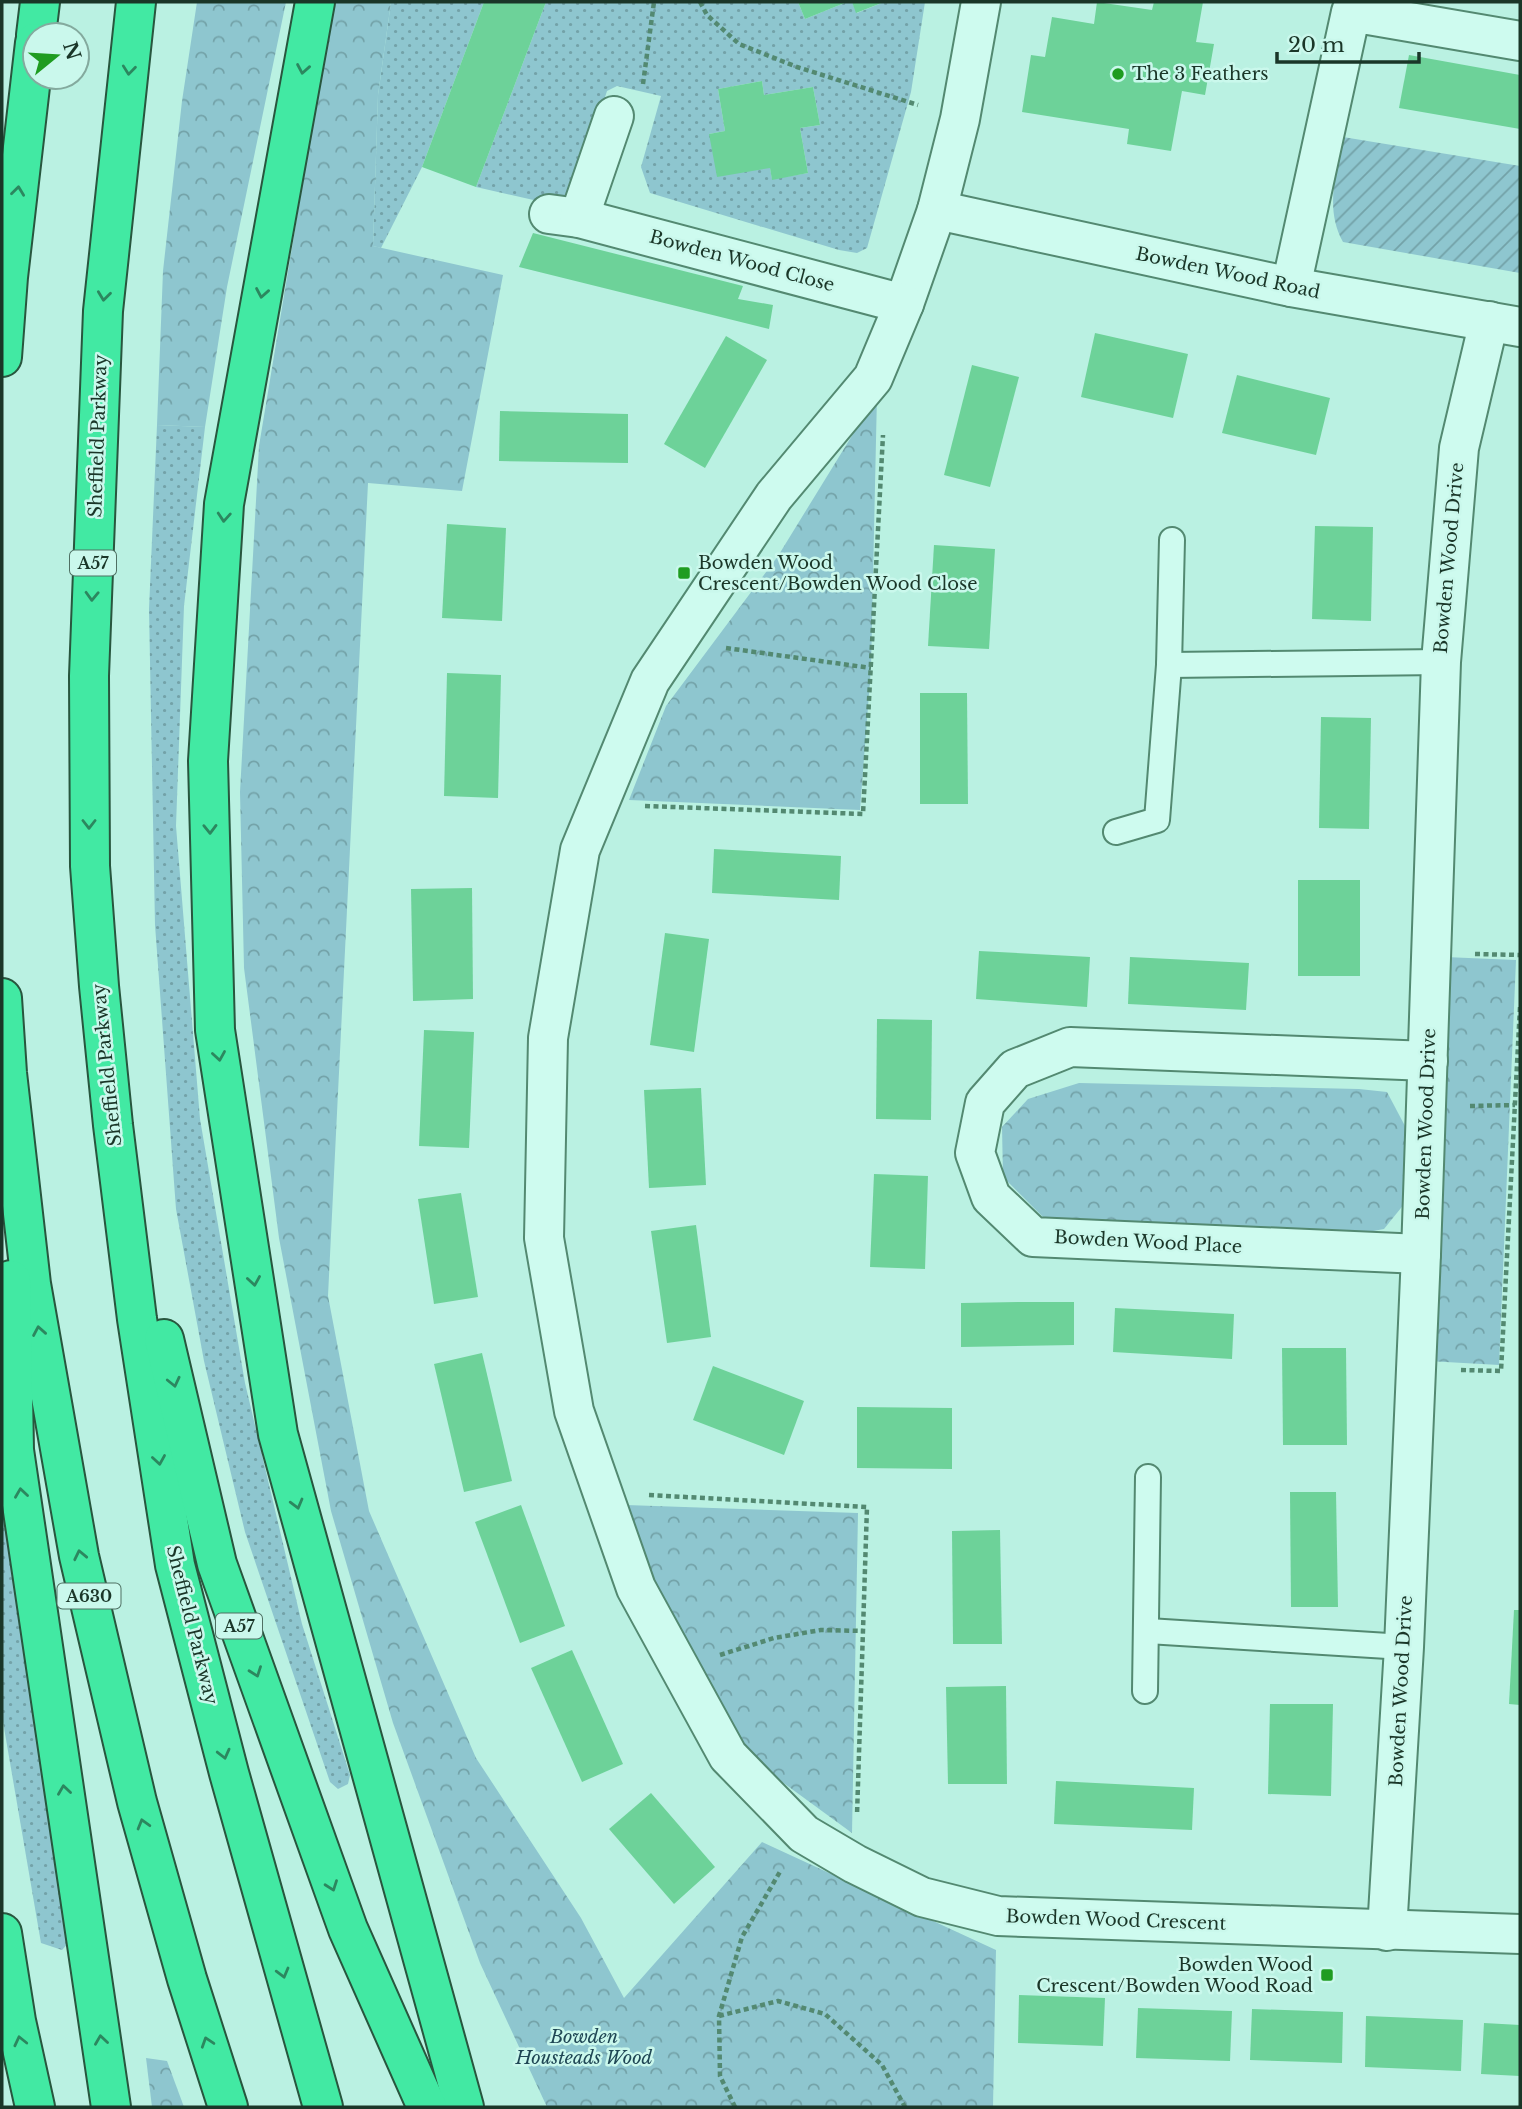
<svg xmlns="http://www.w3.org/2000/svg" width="1522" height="2109" font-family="'Libre Baskerville',serif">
<defs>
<pattern id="grass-dots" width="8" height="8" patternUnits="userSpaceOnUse" patternTransform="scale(1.75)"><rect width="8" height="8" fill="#8ec6cf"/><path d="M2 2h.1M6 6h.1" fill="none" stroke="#73a2a8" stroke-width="1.8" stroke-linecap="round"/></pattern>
<pattern id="forest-crowns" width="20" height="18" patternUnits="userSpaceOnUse" patternTransform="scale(1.75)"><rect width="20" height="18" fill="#8ec6cf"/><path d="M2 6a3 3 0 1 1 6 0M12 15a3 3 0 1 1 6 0" fill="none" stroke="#73a2a8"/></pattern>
<pattern id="garden-furrows" width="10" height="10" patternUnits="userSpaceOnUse" patternTransform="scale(1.75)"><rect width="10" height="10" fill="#8ec6cf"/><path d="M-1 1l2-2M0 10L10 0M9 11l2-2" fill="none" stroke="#73a2a8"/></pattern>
</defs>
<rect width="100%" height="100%" fill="#baf1e2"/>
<g fill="url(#grass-dots)" fill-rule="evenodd">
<polygon points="391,2 484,2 422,167 381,248 373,246 378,95"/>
<path d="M546 2H798L805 19 847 2H852L857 13 884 2H925L911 92 867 248 857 253 839 250 650 193 641 167 661 96 617 86 607 91 569 208 476 187ZM762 81 764 95 813 87 820 125 800 128 808 173 772 179 770 168 709 134 725 131 718 89Z"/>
<polygon points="157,425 205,427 184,606 176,826 200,1119 245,1383 302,1624 350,1775 348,1784 338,1789 330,1782 245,1532 204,1361 176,1209 155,925 149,609"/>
<polygon points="2,1415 72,1939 62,1950 41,1943 2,1716"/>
</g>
<g fill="url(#forest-crowns)">
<polygon points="197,2 286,2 227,287 205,427 157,425 163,271 182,101"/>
<polygon points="334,2 391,2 378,95 373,246 503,275 462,491 368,483 328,1296 369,1511 476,1758 581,1918 624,1998 762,1842 996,1950 993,2107 547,2107 480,1963 393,1723 331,1511 279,1238 244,968 240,792 259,446 319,85"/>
<polygon points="877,395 871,668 860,810 629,800 666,706 778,556"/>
<polygon points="1445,957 1516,960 1499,1365 1428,1361"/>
<polygon points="1079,1083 1359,1089 1387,1092 1405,1126 1405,1203 1384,1229 1357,1234 1045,1219 1003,1177 1002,1127 1028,1099"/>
<polygon points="626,1505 858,1513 852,1833 748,1757 677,1637"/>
<polygon points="146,2058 167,2061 184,2107 152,2107"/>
</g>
<path fill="url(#garden-furrows)" d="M1343 137 1520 166V273L1343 242C1324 208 1337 172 1343 137Z"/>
<g fill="#6dd299">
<polygon points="484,2 546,2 476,187 422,167"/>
<polygon points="798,2 847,2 805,19"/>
<polygon points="852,2 884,2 856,13"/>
<polygon points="1097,2 1152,10 1154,2 1203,2 1196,42 1214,44 1205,95 1182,91 1171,151 1127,144 1129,129 1022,112 1031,55 1045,57 1052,17 1094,24"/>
<polygon points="1409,55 1520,75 1520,129 1399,108"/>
<polygon points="762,81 764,95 813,87 820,125 800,128 808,173 772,180 770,168 717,177 709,134 725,131 718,89"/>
<polygon points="533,233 743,286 738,299 773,305 769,329 519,267"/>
<polygon points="1095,333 1188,354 1173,418 1081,397"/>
<polygon points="726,336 767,360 705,468 664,444"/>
<polygon points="972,365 1019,377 990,487 944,475"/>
<polygon points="1237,375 1330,398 1316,455 1222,433"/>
<polygon points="500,411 628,414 628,463 499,461"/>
<polygon points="447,524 506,528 502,621 442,618"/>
<polygon points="1315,526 1373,527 1371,621 1312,619"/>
<polygon points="934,545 995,549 989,649 928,646"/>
<polygon points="447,673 501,675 498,798 444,796"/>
<polygon points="920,693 967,693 968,804 920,804"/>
<polygon points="1321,717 1371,718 1369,829 1319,828"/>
<polygon points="714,849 841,856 839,900 712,893"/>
<rect x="1298" y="880" width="62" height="96"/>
<polygon points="472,888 473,999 413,1001 411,889"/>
<polygon points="665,933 709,939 694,1052 650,1045"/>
<polygon points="979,951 1090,957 1087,1007 976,999"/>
<polygon points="1130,957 1249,963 1246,1010 1128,1004"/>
<polygon points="877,1019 932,1020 931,1120 876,1119"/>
<polygon points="424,1030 474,1032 469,1148 419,1146"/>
<polygon points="701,1088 706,1185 649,1188 644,1090"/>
<polygon points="874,1174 928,1176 925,1269 870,1267"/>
<polygon points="461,1193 478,1297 434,1304 418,1199"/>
<polygon points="696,1225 711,1337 667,1343 651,1231"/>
<polygon points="1018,1302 1074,1302 1074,1345 961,1347 961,1303"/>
<polygon points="1115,1308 1234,1314 1232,1359 1113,1352"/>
<polygon points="1282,1348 1346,1348 1347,1445 1283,1445"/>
<polygon points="482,1353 512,1481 464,1492 434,1364"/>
<polygon points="713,1366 804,1401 784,1455 693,1420"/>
<polygon points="857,1407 952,1408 952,1469 857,1468"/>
<polygon points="1290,1492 1336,1492 1338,1607 1291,1607"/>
<polygon points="521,1505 565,1626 520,1643 475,1522"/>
<polygon points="1000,1530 1002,1644 953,1644 952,1531"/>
<polygon points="1514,1610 1520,1610 1520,1705 1509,1704"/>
<polygon points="572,1650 623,1764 582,1782 531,1668"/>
<polygon points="1006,1686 1007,1784 948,1784 946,1687"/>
<polygon points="1270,1704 1333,1704 1331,1796 1268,1794"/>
<polygon points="1056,1781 1194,1788 1192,1830 1054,1824"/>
<polygon points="651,1793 715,1867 674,1904 609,1829"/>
<polygon points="1019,1995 1105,1998 1103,2046 1018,2043"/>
<polygon points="1138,2008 1232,2011 1230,2061 1136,2058"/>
<polygon points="1252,2009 1343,2012 1342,2063 1250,2060"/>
<polygon points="1366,2016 1463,2020 1461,2071 1365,2067"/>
<polygon points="1484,2023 1520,2025 1520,2076 1481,2074"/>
</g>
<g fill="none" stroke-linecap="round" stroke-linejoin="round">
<defs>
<g id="lane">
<polyline points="1169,665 1441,662"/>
<polyline points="1116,832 1157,820 1169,665 1172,540"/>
<polyline points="1148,1631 1404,1647"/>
<polyline points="1145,1691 1148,1477"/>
</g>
<g id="street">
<polyline points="981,2 960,119 937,210 904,304 873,378 774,496 650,681 580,850 548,1038 544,1238 574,1411 636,1588 728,1756 804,1834 855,1864 922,1897 998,1916 1520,1934"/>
<polyline points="937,210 1291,287 1520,327"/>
<polyline points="549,214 579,218 904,304"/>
<polyline points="579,218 614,116"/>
<polyline points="1291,287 1351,12 1520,41"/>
<polyline points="1421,1254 1033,1237 991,1197 975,1153 985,1103 1015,1069 1070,1047 1428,1061"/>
<polyline points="1387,1931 1404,1647 1421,1254 1441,662 1459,448 1489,321"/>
</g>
<g id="highway">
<polyline points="136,2 103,311 89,676 90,866 99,986 113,1125 137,1319 175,1565 229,1773 323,2107"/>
<polyline points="315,2 224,504 208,761 215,1030 278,1434 464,2107"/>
<polyline points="36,35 40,2"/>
<polyline points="2,357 8,277 35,43"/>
<polyline points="2,998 7,1073 31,1284 79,1556 137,1802 187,1979 228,2107"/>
<polyline points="11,1280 14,1450 111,2107"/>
<polyline points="164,1339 217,1564 348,1929 427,2107"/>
<polyline points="2,1933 16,2021 35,2107"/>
</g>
</defs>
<use href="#lane" stroke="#538971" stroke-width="28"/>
<use href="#street" stroke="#538971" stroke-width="42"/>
<use href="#highway" stroke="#28563e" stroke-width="42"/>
<g stroke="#538971" stroke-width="4.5" stroke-dasharray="5 3.5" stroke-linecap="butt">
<polyline points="700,2 707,15 739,44 797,67 918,105"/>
<polyline points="643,84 654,2"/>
<polyline points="726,648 871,668"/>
<polyline points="645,806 863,814 883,435"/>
<polyline points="1475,954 1520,955"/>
<polyline points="1470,1106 1515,1105"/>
<polyline points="1461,1370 1501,1371 1520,1007"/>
<polyline points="649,1495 867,1507 857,1815"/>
<polyline points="720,1655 774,1638 821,1630 863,1631"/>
<polyline points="719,2016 778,2001 825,2014 882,2065 905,2107"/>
<polyline points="735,2107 720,2076 719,2016 742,1937 781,1870"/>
</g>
<use href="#lane" stroke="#cefbef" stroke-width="24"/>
<use href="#street" stroke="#cefbef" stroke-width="38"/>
<use href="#highway" stroke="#42e9a3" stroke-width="38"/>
</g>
<defs><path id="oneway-chevron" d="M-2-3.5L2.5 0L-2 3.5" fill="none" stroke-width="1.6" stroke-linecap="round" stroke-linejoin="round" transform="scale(1.75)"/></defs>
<g stroke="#2c875f">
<use href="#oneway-chevron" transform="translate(303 69) rotate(100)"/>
<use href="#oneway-chevron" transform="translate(129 70) rotate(96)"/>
<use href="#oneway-chevron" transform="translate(18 191) rotate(-83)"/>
<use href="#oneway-chevron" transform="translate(262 293) rotate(100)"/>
<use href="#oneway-chevron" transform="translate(104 296) rotate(97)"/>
<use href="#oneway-chevron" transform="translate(224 517) rotate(94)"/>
<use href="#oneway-chevron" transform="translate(92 596) rotate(92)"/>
<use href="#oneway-chevron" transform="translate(89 824) rotate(90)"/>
<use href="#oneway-chevron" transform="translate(210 829) rotate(89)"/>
<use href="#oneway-chevron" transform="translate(219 1056) rotate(81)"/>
<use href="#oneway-chevron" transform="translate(254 1281) rotate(81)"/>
<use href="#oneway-chevron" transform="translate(39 1331) rotate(-100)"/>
<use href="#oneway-chevron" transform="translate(174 1382) rotate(77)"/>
<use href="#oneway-chevron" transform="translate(159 1460) rotate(81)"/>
<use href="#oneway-chevron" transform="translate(21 1493) rotate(-98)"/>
<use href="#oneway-chevron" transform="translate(297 1504) rotate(75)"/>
<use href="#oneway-chevron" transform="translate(80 1555) rotate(-102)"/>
<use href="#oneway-chevron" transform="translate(256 1672) rotate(70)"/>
<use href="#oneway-chevron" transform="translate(224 1754) rotate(76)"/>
<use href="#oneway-chevron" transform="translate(64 1790) rotate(-98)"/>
<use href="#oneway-chevron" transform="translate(143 1824) rotate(-106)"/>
<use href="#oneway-chevron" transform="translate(332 1886) rotate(70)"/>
<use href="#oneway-chevron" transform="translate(283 1973) rotate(75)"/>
<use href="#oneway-chevron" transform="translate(101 2040) rotate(-98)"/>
<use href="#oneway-chevron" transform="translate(20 2041) rotate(-103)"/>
<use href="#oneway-chevron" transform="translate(207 2042) rotate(-108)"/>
</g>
<g fill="#1f9c21" stroke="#caf8ec" stroke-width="2.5">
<circle cx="1118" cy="74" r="7"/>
<rect x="677" y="566" width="14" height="14" rx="3.5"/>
<rect x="1320" y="1968" width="14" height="14" rx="3.5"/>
</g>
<g text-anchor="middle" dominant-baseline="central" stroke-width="5" stroke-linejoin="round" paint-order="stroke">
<g fill="#caf8ec" stroke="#4f7063" stroke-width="2">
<rect x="70" y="550.5" width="46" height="25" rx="5"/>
<rect x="57.5" y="1583.5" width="63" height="25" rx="5"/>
<rect x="216" y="1613.5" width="46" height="25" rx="5"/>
</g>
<g font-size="16" font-weight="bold" fill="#1a3628">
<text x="93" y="563">A57</text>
<text x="89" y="1596">A630</text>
<text x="239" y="1626">A57</text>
</g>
<g font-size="18" fill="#1a3628" stroke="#caf8ec" text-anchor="start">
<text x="1132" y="74">The 3 Feathers</text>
<text x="698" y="563">Bowden Wood<tspan x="698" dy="21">Crescent/Bowden Wood Close</tspan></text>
<text x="1313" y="1965" text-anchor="end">Bowden Wood<tspan x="1313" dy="21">Crescent/Bowden Wood Road</tspan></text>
</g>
<g font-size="18" fill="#1a3628" stroke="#caf8ec">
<text transform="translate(742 261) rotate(15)">Bowden Wood Close</text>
<text transform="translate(1228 273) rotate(12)">Bowden Wood Road</text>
<text transform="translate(98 436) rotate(-88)">Sheffield Parkway</text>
<text transform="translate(1449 558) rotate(-85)">Bowden Wood Drive</text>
<text transform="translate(107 1065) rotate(-96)">Sheffield Parkway</text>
<text transform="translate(1426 1124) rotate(-88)">Bowden Wood Drive</text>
<text transform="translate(1148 1242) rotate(3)">Bowden Wood Place</text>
<text transform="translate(192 1625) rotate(76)">Sheffield Parkway</text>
<text transform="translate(1401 1691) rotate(-87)">Bowden Wood Drive</text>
<text transform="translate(1116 1920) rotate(2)">Bowden Wood Crescent</text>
</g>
<g font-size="18" font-style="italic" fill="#1f4654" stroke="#caf8ec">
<text x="584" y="2037">Bowden<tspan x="584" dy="21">Housteads Wood</tspan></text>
</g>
</g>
<rect width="1522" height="2109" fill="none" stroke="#1a3628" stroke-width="7"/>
<g transform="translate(56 56) rotate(72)"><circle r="33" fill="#caf8ec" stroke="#84aa9e" stroke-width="2"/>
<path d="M0-5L12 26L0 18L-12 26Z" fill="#1f9c21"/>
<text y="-10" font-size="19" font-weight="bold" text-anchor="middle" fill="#1a3628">N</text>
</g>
<path d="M1277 52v10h142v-10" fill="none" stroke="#1a3628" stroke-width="3.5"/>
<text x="1288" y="52" font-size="21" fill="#1a3628" stroke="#caf8ec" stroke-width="5" paint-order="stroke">20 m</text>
</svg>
